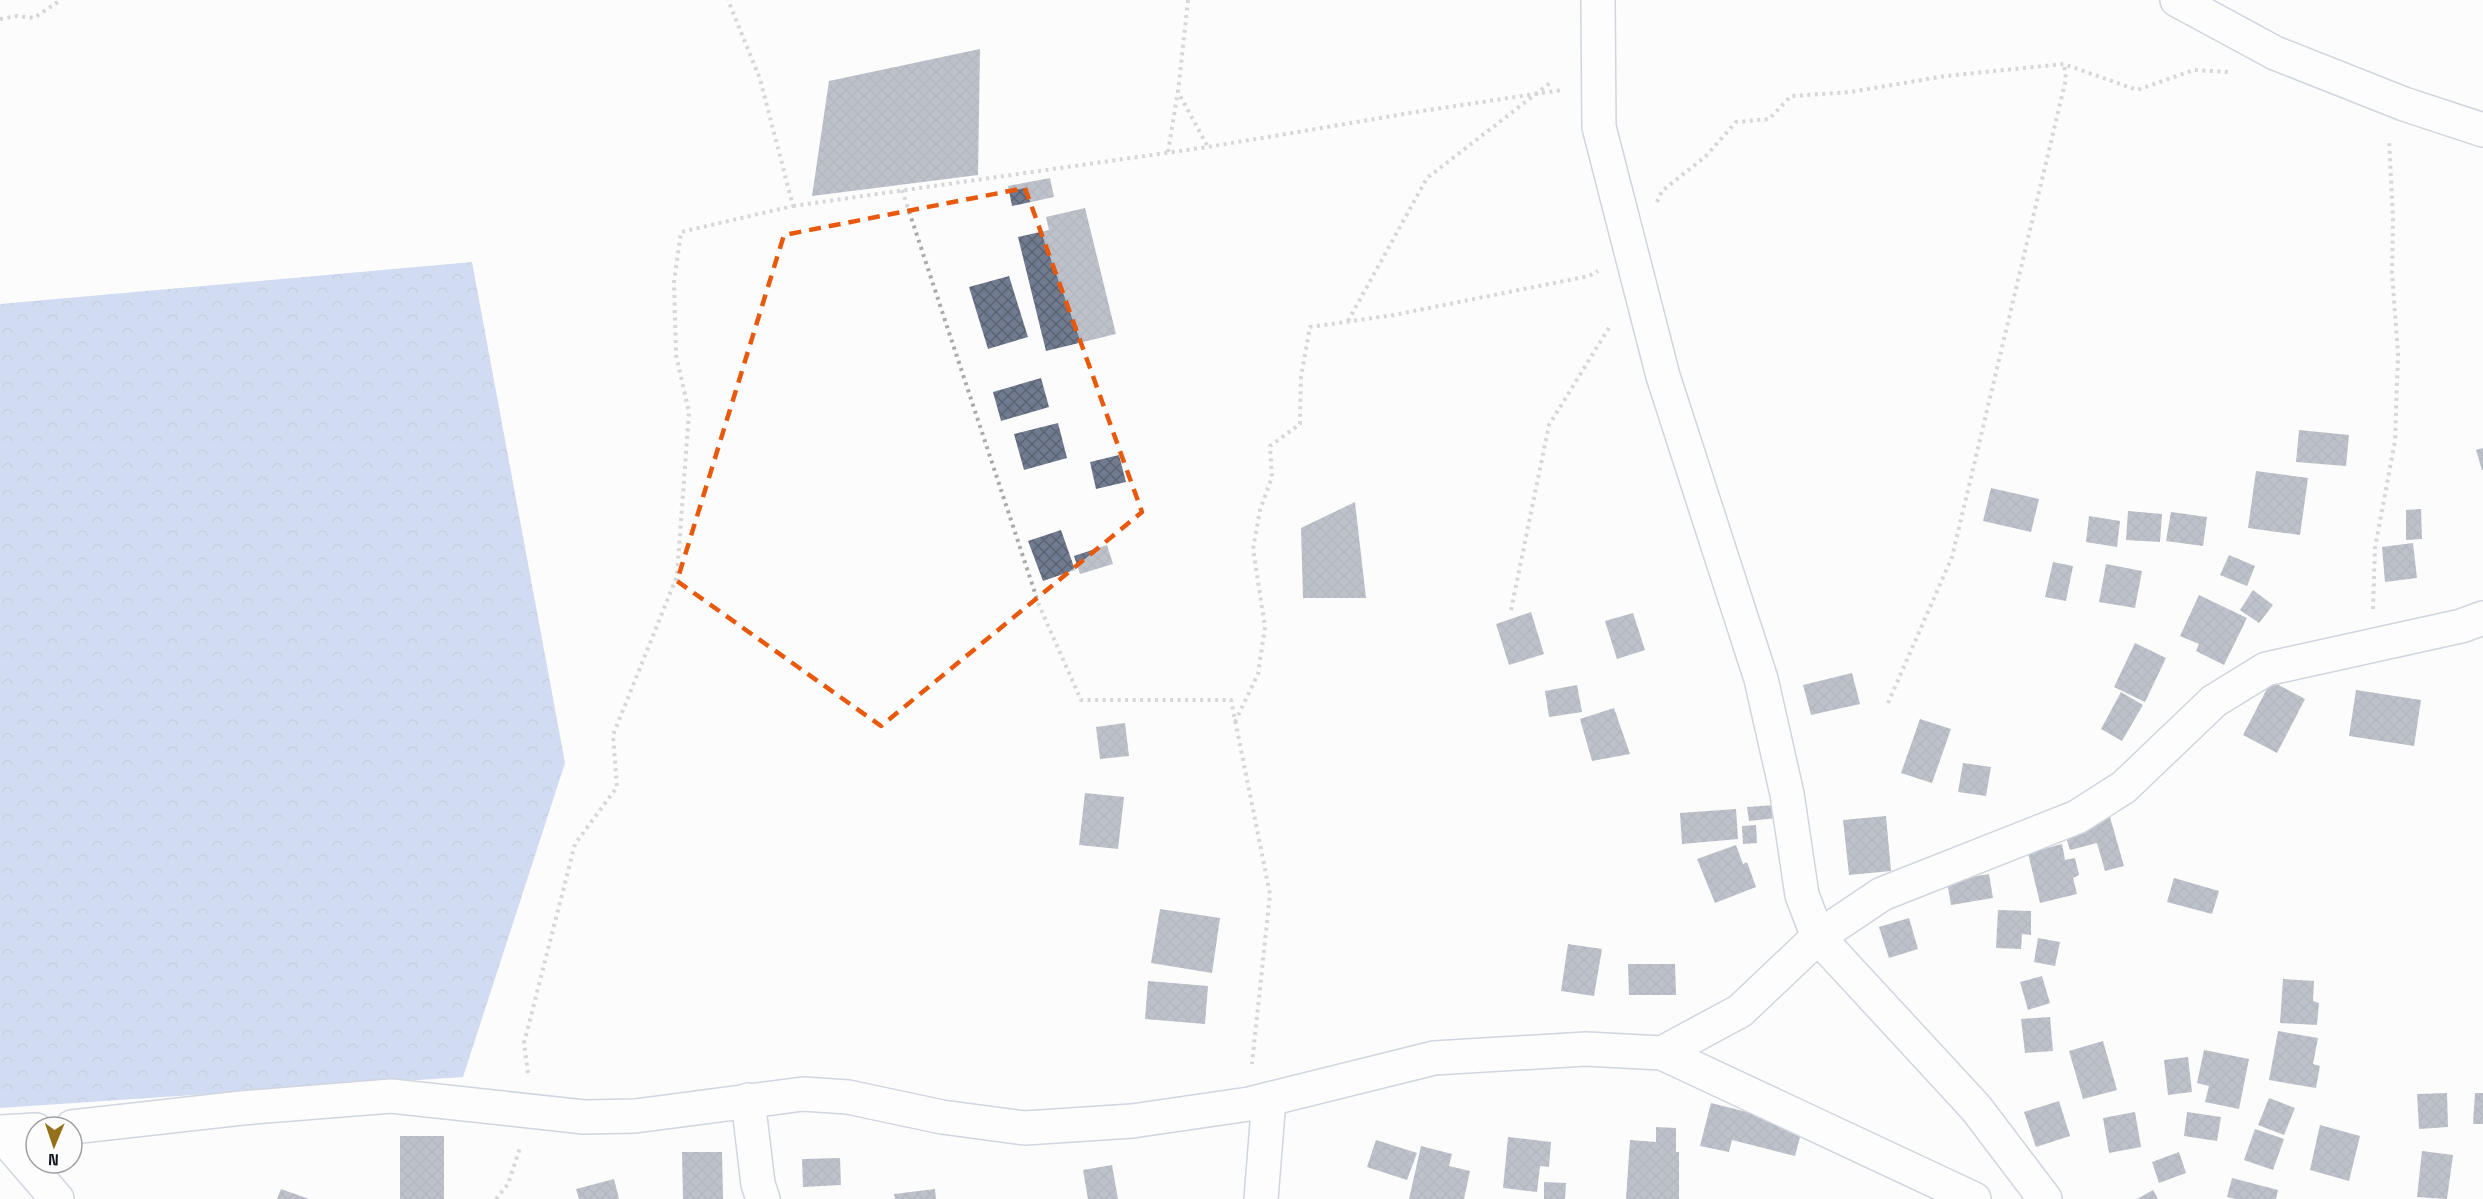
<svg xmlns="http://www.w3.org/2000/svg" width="2483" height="1199" font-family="'Space Grotesk',sans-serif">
<defs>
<pattern id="forest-crowns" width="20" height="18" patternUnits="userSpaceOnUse" patternTransform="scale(1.5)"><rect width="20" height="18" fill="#9db4e5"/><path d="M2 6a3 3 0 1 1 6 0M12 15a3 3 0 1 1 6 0" fill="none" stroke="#869ac4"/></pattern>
<pattern id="building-cross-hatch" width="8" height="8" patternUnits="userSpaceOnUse" patternTransform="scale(1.5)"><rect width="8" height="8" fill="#717b8f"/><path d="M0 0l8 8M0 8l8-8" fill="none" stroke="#5c6474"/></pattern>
</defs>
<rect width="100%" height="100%" fill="#fcfcfc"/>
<polygon fill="url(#forest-crowns)" points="472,262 565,763 463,1077 0,1108 0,304"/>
<g fill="url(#building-cross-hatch)">
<polygon points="980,49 978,175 812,196 829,81"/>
<polygon points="1050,178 1054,197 1012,206 1008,186"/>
<polygon points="1085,208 1116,334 1046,351 1018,237 1049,230 1046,217"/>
<polygon points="1009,276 1028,337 988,349 969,287"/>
<polygon points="1041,378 1049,407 1001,421 993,392"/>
<polygon points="1058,423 1067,458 1024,470 1014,434"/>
<polygon points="2299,430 2349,435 2346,466 2296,462"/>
<polygon points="2483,448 2483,470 2482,470 2476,450"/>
<polygon points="1119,455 1126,482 1096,489 1090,462"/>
<polygon points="2256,471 2308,478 2300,535 2248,528"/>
<polygon points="1991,488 2039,499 2031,532 1983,521"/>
<polygon points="1355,502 1366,598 1303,598 1301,528"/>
<polygon points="2421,509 2422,539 2406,540 2406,510"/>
<polygon points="2128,511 2162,514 2160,542 2126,540"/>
<polygon points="2171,512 2207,517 2203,546 2166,541"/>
<polygon points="2089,516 2120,521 2117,547 2086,542"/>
<polygon points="1061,530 1075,570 1043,581 1028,541"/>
<polygon points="2413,543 2417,578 2385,582 2382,547"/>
<polygon points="1107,545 1113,564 1080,574 1074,556"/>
<polygon points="2229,555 2255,566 2247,586 2220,575"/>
<polygon points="2053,562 2073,566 2066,601 2045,597"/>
<polygon points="2106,564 2142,571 2135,608 2099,602"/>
<polygon points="2253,590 2273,605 2259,623 2240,610"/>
<polygon points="2199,595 2247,618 2224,665 2196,651 2199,644 2180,636"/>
<polygon points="1531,612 1544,654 1509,665 1496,624"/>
<polygon points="1633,613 1645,650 1617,659 1605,621"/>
<polygon points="2135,643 2166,658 2145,702 2114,687"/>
<polygon points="1852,673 1860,704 1811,715 1803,685"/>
<polygon points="2271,681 2305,699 2277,753 2243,735"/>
<polygon points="1577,685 1582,712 1549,717 1545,691"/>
<polygon points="2356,690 2421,700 2414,746 2349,736"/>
<polygon points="2121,692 2143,705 2122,741 2101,729"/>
<polygon points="1614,708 1630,754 1592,761 1580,719"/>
<polygon points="1920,719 1951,729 1932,783 1901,773"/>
<polygon points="1125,723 1129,756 1100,759 1096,727"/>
<polygon points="1963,763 1991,767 1986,796 1958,792"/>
<polygon points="1085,793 1124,797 1118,849 1079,845"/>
<polygon points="1775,805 1777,818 1749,821 1747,807"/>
<polygon points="1736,809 1738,839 1682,844 1680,813"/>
<polygon points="1886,816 1891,871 1849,875 1843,820"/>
<polygon points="2110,817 2124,866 2105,871 2097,843 2070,850 2064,831"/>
<polygon points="1756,825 1757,843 1743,844 1742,826"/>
<polygon points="2062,844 2065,860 2075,858 2079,875 2073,878 2077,894 2040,903 2028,853"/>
<polygon points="1736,845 1743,864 1747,862 1756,887 1715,903 1697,859"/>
<polygon points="1989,874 1993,898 1951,905 1947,881"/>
<polygon points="2174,878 2219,891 2212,914 2167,902"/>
<polygon points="1160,909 1220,918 1212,973 1151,963"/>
<polygon points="1998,910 2031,911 2031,935 2022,934 2021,949 1996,948"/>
<polygon points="1909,918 1918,949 1889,958 1879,927"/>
<polygon points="2038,938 2060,942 2055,966 2034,962"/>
<polygon points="1568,944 1602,949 1594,996 1561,991"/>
<polygon points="1628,964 1675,964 1676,995 1629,995"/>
<polygon points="2042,976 2050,1003 2028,1010 2020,982"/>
<polygon points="2283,979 2314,981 2313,1001 2319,1003 2317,1025 2280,1023"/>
<polygon points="1148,981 1208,986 1205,1024 1145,1019"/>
<polygon points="2050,1017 2053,1051 2025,1053 2021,1019"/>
<polygon points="2278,1031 2318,1038 2313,1064 2320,1066 2316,1088 2269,1080"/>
<polygon points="2103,1041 2117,1090 2083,1099 2069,1051"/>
<polygon points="2204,1050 2249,1059 2239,1109 2205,1102 2209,1086 2197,1083"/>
<polygon points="2188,1057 2192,1092 2168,1095 2164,1060"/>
<polygon points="2447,1093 2448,1127 2419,1129 2417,1094"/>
<polygon points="2475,1093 2483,1093 2483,1124 2473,1124"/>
<polygon points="2269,1098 2295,1108 2284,1135 2258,1125"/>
<polygon points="2059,1101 2070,1136 2036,1147 2024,1112"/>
<polygon points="1711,1103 1803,1126 1795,1156 1732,1140 1729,1152 1700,1146"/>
<polygon points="2135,1112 2141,1147 2109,1153 2103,1118"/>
<polygon points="2187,1112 2221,1117 2217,1141 2184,1136"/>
<polygon points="2320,1125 2360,1136 2349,1181 2310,1170"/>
<polygon points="1656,1127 1676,1128 1676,1152 1679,1152 1679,1199 1626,1199 1630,1140 1656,1142"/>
<polygon points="2255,1129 2284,1139 2273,1170 2244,1160"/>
<rect x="400" y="1136" width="44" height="63"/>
<polygon points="1508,1137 1551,1142 1549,1167 1540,1166 1537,1192 1503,1188"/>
<polygon points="1376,1140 1417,1153 1407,1180 1367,1167"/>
<polygon points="1421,1146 1452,1154 1449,1166 1470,1171 1464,1199 1409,1199"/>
<polygon points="2422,1151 2453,1155 2447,1199 2417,1197"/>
<polygon points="682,1152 722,1152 723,1199 683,1199"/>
<polygon points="2179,1152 2186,1173 2159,1183 2152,1162"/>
<polygon points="840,1158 841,1185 803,1187 802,1159"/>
<polygon points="1112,1165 1118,1199 1088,1199 1083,1170"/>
<polygon points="2232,1178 2278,1190 2276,1199 2236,1199 2227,1197"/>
<polygon points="614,1179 619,1199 579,1199 576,1189"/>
<polygon points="1544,1182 1566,1183 1565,1199 1544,1199"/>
<polygon points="281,1189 309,1199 277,1199"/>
<polygon points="935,1189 936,1199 895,1199 894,1194"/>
<polygon points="2153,1190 2158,1199 2137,1199"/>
</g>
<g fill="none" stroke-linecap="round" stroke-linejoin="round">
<defs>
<g id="street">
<polyline points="1598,0 1599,127 1663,376 1761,679 1787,794 1802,895 1818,937 1976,1108 2045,1199"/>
<polyline points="1662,1053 1974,1199"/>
<polyline points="748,1100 758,1184 763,1199"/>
<polyline points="72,1127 242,1108 391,1096 584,1117 635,1116 803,1094 848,1097 942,1117 1025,1128 1132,1121 1249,1104 1434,1058 1586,1049 1662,1053 1740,1011 1818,937 1882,894 2077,817 2124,787 2214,701 2266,669 2461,626 2483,618"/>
<polyline points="0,1132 36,1130"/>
<polyline points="0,1133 57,1199"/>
<polyline points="1261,1199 1269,1099"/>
</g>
<polyline id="secondary" points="2177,0 2275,53 2404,104 2483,130"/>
</defs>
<use href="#street" stroke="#9ca6bc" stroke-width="36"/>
<use href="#secondary" stroke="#9ca6bc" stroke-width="36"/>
<g stroke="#a9aaad" stroke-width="4" stroke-dasharray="3 4.5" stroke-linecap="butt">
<polyline points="1188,0 1178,92 1208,147"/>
<polyline points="0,19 17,16 34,18 61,0"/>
<polyline points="1168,152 1178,91"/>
<polyline points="902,190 1039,605 1081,700 1231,700 1270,894 1252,1064"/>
<polyline points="1657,202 1662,191 1705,157 1736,122 1769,119 1791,96 1851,92 1945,76 2064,64 2137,90 2194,70 2228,72"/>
<polyline points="793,206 1208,147 1422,111 1562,90"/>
<polyline points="1348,321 1427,178 1550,83"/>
<polyline points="2373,609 2375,548 2395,441 2398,354 2392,272 2393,219 2389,139"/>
<polyline points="1511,610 1549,425 1610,326"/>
<polyline points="1888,703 1952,557 2066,79 2064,64"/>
<polyline points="1235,722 1258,674 1265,627 1253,549 1260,510 1272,477 1270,446 1300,424 1301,377 1310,327 1394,315 1589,276 1598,271"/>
<polyline points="528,1073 524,1043 575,844 617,787 613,735 677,576 689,412 676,355 674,282 681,232 793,206 760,79 728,0"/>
<polyline points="496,1199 508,1184 520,1148"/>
</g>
<use href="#street" stroke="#fff" stroke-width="33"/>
<use href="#secondary" stroke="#fff" stroke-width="33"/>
</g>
<path d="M0 0H2483V1199H0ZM1025 188 1142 512 881 726 677 581 784 235Z" fill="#fcfcfc" fill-opacity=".55" fill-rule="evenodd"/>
<path fill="none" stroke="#e8590c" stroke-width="4.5" stroke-dasharray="12 8" stroke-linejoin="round" d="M1025 188 1142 512 881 726 677 581 784 235Z"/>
<g transform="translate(54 1145) rotate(182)"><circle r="28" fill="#fcfcfc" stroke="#9fa0a4" stroke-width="1.5"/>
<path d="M0-4.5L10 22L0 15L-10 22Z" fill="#947119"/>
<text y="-9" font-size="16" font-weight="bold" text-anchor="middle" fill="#14171f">N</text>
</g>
</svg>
